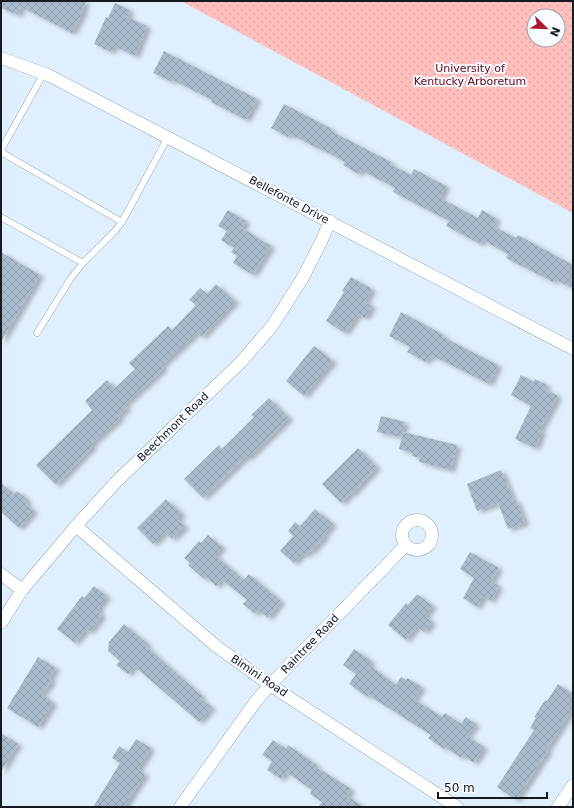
<svg xmlns="http://www.w3.org/2000/svg" width="574" height="808" font-family="'DejaVu Sans',sans-serif">
<defs>
<pattern id="green-dots" width="8" height="8" patternUnits="userSpaceOnUse"><rect width="8" height="8" fill="#ffc0bd"/><path d="M2 2h.1M6 6h.1" fill="none" stroke="#daa4a2" stroke-width="1.8" stroke-linecap="round"/></pattern>
<pattern id="building-cross-hatch" width="8" height="8" patternUnits="userSpaceOnUse"><rect width="8" height="8" fill="#aabbcd"/><path d="M0 0l8 8M0 8l8-8" fill="none" stroke="#91a0b0"/></pattern>
<filter id="shadow"><feDropShadow dx="4.5" dy="2.5" stdDeviation="2" flood-color="#0004"/></filter>
</defs>
<rect width="100%" height="100%" fill="#e0effd"/>
<path fill="url(#green-dots)" fill-rule="evenodd" d="M181 1H573V213ZM534 16H558V40H534Z"/>
<g fill="url(#building-cross-hatch)" filter="url(#shadow)">
<polygon points="1,1 86,1 82,11 83,12 72,33 21,7 18,15 1,8"/>
<polygon points="115,3 130,10 127,17 147,26 135,56 114,46 111,52 94,44 106,17 108,18"/>
<polygon points="164,51 257,99 246,120 211,102 212,100 173,80 172,82 153,73"/>
<polygon points="284,104 332,129 331,131 391,162 390,164 411,175 414,169 446,186 440,198 478,218 482,210 497,219 493,226 516,238 518,235 573,265 573,289 555,279 553,282 506,258 508,254 483,240 480,244 446,226 449,221 393,192 395,188 361,170 359,174 343,165 345,162 321,149 321,150 290,134 288,137 271,128"/>
<polygon points="228,210 246,221 242,228 271,246 253,275 233,263 237,256 231,252 234,248 221,240 227,231 218,226"/>
<polygon points="1,252 40,275 1,342"/>
<polygon points="351,277 372,289 365,302 372,306 365,318 358,314 345,333 326,321 344,292 342,291"/>
<polygon points="216,284 235,301 202,337 197,332 161,366 163,369 124,405 127,408 118,416 120,418 91,444 93,446 56,485 36,465 92,410 85,401 107,380 115,388 135,369 129,363 168,326 172,330 196,305 189,300 200,288 207,294"/>
<polygon points="401,312 444,335 443,337 498,365 489,384 433,356 431,358 429,357 426,362 407,352 410,347 389,336"/>
<polygon points="314,346 333,361 304,396 286,381"/>
<polygon points="521,375 534,382 535,379 547,385 545,389 558,396 539,431 542,432 535,448 515,439 531,406 511,395"/>
<polygon points="269,398 289,418 248,458 246,456 203,498 184,479 219,445 222,449 254,417 251,415"/>
<polygon points="381,416 405,422 401,437 377,432"/>
<polygon points="403,432 457,445 451,470 419,462 420,458 412,456 413,453 399,449"/>
<polygon points="358,448 377,467 353,493 352,492 341,503 322,484"/>
<polygon points="501,470 514,501 516,500 525,523 508,529 498,503 477,511 467,484"/>
<polygon points="1,483 14,494 17,491 28,500 25,503 34,511 19,528 1,512"/>
<polygon points="166,499 182,514 177,519 185,526 172,539 165,532 153,544 137,528"/>
<polygon points="315,509 333,524 324,534 325,536 312,551 310,550 306,555 303,553 294,563 280,551 293,536 288,531 295,522 300,526"/>
<polygon points="208,535 222,547 215,555 244,580 249,574 281,601 268,618 258,610 255,614 243,604 247,600 222,580 216,586 206,577 204,579 188,565 190,563 184,558 199,541 201,543"/>
<polygon points="470,552 499,568 491,581 499,586 491,601 483,596 477,607 463,598 474,578 460,569"/>
<polygon points="94,586 107,596 98,608 100,610 98,612 102,615 90,632 86,629 75,643 57,629 82,596 84,598"/>
<polygon points="417,594 433,606 425,616 432,622 424,632 417,626 406,640 388,625 406,603 408,605"/>
<polygon points="124,624 148,644 146,646 202,696 200,698 212,707 199,722 134,666 128,674 116,665 120,661 108,651 109,642"/>
<polygon points="354,649 371,661 369,665 396,685 401,677 407,680 407,678 422,687 414,699 442,717 445,713 461,724 466,717 476,724 467,736 484,747 474,763 463,755 461,758 445,747 444,749 428,738 431,735 368,695 367,697 349,684 356,674 343,665"/>
<polygon points="38,657 56,668 49,679 52,681 42,694 53,703 38,727 7,708"/>
<polygon points="558,684 573,694 573,708 546,750 548,751 516,800 497,787 534,730 530,728 536,718 534,717 545,700 547,701"/>
<polygon points="1,733 18,744 1,772"/>
<polygon points="136,739 151,748 138,769 145,774 124,807 93,807 120,763 112,758 119,746 128,752"/>
<polygon points="273,740 286,749 288,745 317,765 316,767 351,789 347,796 364,807 318,807 322,802 310,794 312,790 286,772 281,779 267,770 272,761 262,755"/>
</g>
<g fill="none" stroke-linecap="round" stroke-linejoin="round">
<defs>
<g id="service">
<polyline points="1,150 44,73"/>
<polyline points="1,152 122,222"/>
<polyline points="1,217 83,263 115,231 122,222 168,137"/>
<polyline points="37,333 71,278 83,263"/>
</g>
<g id="minor">
<polyline points="1,58 48,75 573,349"/>
<circle cx="417" cy="535" r="15"/>
<polyline points="76,526 216,646 270,685 457,807"/>
<polyline points="1,574 22,590"/>
<polyline points="1,623 22,590 76,526 117,481 241,362 272,326 302,279 321,242 330,221"/>
<polyline points="180,807 256,701 270,685 406,545"/>
<polyline points="558,807 573,785"/>
</g>
</defs>
<use href="#service" stroke="#96a7b8" stroke-width="7"/>
<use href="#minor" stroke="#96a7b8" stroke-width="13"/>
<use href="#service" stroke="#fff" stroke-width="6"/>
<use href="#minor" stroke="#fff" stroke-width="12"/>
</g>
<g text-anchor="middle" dominant-baseline="central" stroke-width="4" stroke-linejoin="round" paint-order="stroke">
<g font-size="11" fill="#640814" stroke="#f7fafe">
<text x="470" y="68">University of<tspan x="470" dy="13">Kentucky Arboretum</tspan></text>
</g>
<g font-size="11" fill="#131a20" stroke="#f7fafe">
<text transform="translate(289 200) rotate(28)">Bellefonte Drive</text>
<text transform="translate(173 427) rotate(-44)">Beechmont Road</text>
<text transform="translate(310 644) rotate(-46)">Raintree Road</text>
<text transform="translate(259 676) rotate(34)">Bimini Road</text>
</g>
</g>
<rect width="574" height="808" fill="none" stroke="#131a20" stroke-width="4"/>
<g transform="translate(546 28) rotate(113)"><circle r="19" fill="#f7fafe" stroke="#9ca0a5"/>
<path d="M0-3L7 15L0 10L-7 15Z" fill="#ad182b"/>
<text y="-6" font-size="11" font-weight="bold" text-anchor="middle" fill="#131a20">N</text>
</g>
<path d="M438 792v6h109v-6" fill="none" stroke="#131a20" stroke-width="2"/>
<text x="444" y="792" font-size="12" fill="#131a20" stroke="#f7fafe" stroke-width="3" paint-order="stroke">50 m</text>
</svg>
